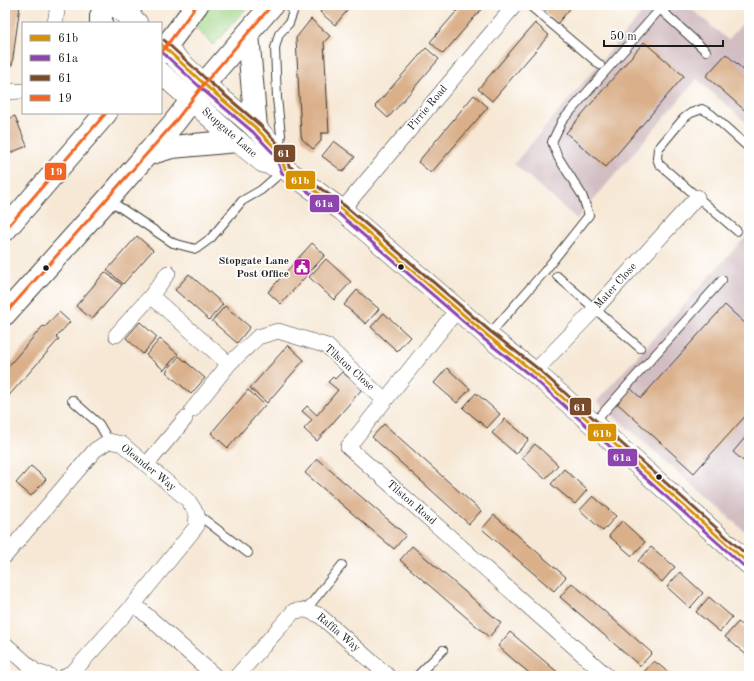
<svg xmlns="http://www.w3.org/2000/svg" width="754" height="681" font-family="'Old Standard TT',serif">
<rect width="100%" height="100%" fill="#fff"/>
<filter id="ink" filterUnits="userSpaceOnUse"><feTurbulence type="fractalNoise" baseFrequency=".025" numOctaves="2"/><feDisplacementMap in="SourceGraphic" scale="8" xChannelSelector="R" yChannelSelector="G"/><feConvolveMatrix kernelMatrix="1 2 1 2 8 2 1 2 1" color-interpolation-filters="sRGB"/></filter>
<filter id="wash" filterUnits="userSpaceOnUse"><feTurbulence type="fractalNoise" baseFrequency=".012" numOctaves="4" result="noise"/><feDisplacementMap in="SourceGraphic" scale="16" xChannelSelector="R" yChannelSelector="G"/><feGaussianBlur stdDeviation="0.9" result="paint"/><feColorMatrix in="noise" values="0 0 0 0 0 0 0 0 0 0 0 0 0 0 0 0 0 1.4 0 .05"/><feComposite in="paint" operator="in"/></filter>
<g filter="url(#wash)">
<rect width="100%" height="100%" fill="#f6e8d5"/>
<g fill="#d2bec2">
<polygon points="649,5 687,5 728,40 749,16 749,125 697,79 577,219 514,164"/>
<polygon points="749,233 749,535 597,401"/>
</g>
<polygon fill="#9fd586" stroke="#5e7851" points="212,5 249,5 213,45 194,26"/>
<g id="blocks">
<g fill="#dab08b">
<polygon points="5,5 20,5 12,65 5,65"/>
<polygon points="326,5 352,5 335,25 320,12"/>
<polygon points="462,5 485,5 443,54 430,42"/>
<polygon points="550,5 573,5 557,24 544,12"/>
<polygon points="311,19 330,36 324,42 329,133 321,133 321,141 313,149 302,139 301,134 296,38"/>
<polygon points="535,23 549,35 492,101 478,89"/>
<polygon points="644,42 684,76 606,167 566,133"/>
<polygon points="426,48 439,59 388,118 375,106"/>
<polygon points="726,54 749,75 749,114 706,76"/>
<polygon points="474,95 488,107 431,173 418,162"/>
<polygon points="15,116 27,146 8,154 5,147 5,120"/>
<polygon points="334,141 355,157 343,172 322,156"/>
<polygon points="137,236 153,250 123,284 107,270"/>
<polygon points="312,243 325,255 281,304 268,292"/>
<polygon points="326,259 351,282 334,300 309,277"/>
<polygon points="105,272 122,285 92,319 76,306"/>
<polygon points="189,274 223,304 209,320 175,290"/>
<polygon points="357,290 379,309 366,324 344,305"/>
<polygon points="725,305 748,326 749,324 749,412 694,473 617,403 630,388 641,398"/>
<polygon points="225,306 250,327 237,343 212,321"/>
<polygon points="59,312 70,322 56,337 59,339 5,400 5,370 43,326 45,327"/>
<polygon points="384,313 410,337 397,351 371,327"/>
<polygon points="140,322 157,337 143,354 126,338"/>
<polygon points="160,339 178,354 164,370 146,355"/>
<polygon points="288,345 304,360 267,403 250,388"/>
<polygon points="179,356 205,378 191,394 166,372"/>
<polygon points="447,368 470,389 457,403 434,383"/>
<polygon points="342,372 349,378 350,377 363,388 317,441 304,429 312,420 302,411 307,406 317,415 338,390 328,382 333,377 335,379"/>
<polygon points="248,390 265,405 228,448 211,433"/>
<polygon points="476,393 500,414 487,428 463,408"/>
<polygon points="505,419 529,439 516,454 492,433"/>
<polygon points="384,424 481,511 469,524 372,437"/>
<polygon points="749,433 749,466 733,452"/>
<polygon points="535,444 558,465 545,479 522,458"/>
<polygon points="317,459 406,535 394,549 305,473"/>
<polygon points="31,466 46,479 31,496 16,483"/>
<polygon points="564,469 587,490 575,504 551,484"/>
<polygon points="593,496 616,516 603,531 580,510"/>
<polygon points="494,515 566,577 554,591 482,529"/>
<polygon points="622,521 645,542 632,556 609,536"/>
<polygon points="412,546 501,623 489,637 400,560"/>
<polygon points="651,547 675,567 662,582 638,561"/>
<polygon points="680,572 703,593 690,608 667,587"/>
<polygon points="572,583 652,653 640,666 560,597"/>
<polygon points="709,597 732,617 720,632 696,612"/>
<polygon points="738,622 749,631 749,657 725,637"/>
<polygon points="510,632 529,648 562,676 533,676 516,662 498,646"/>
<polygon points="654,661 663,668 672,676 644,676 642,674"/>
</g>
</g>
</g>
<g filter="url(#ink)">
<use href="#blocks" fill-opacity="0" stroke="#3d3b38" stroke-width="1"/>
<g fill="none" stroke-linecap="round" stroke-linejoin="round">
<defs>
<g id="lane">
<polyline points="529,5 600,65"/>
<polyline points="279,149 281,135 277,98 275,48 279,34 289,23 293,12 289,5"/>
<polyline points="109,200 173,243 196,249 211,238 242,201 261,190 284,170"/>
<polyline points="737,231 659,164 657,158 658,149 684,118 691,113 702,109 711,114 749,148"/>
<polyline points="557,276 640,348"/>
<polyline points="488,336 544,272 589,215 582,195 558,157 552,142 562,121 660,9 706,51"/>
<polyline points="72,400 99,424 109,441"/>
<polyline points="593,424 722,280"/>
<polyline points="197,514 248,553"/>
<polyline points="306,610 342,565"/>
<polyline points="417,676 443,650"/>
</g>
<g id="street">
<polyline points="55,23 58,5"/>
<polyline points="5,92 23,91"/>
<polyline points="342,210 515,5"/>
<polyline points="151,296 229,364"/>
<polyline points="457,310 348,447 607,676"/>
<polyline points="116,335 151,296 168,273"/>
<polyline points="534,372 595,309 697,197"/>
<polyline points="192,410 229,364 258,337 278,331 327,346 384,400"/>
<polyline points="147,464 185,419"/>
<polyline points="5,556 95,450 109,441 122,444 188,500 197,514 196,527 134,604 74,671 65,676"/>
<polyline points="134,604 215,676"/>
<polyline points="5,644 36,672 50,676"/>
<polyline points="237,676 294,611 306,610 319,615 388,676"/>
</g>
<g id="secondary">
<polyline points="114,5 137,23"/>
<polyline points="161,44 204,84 256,128 279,152 285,169"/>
<polyline points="161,73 237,141 263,162 285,169 342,210 488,336 534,372 593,424 749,564"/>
</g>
<g id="highway">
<polyline points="117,6 132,5"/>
<polyline points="101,16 101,23"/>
<polyline points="248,34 256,128"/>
<polyline points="161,53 197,5"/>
<polyline points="145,155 172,147 237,141"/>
<polyline points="5,230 106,113"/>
<polyline points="5,314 108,199 174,123 204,84 272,5"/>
</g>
</defs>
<use href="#lane" stroke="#3d3b38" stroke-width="10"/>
<use href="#street" stroke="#3d3b38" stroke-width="16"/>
<use href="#secondary" stroke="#3d3b38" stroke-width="22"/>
<use href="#highway" stroke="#3d3b38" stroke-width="24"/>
<use href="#lane" stroke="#fff" stroke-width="8"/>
<use href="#street" stroke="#fff" stroke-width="15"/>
<use href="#secondary" stroke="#fff" stroke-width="21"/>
<use href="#highway" stroke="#fff" stroke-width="22"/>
<defs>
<polyline id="bus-1" points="161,44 204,84 256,128 279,152 285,169 342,210 488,336 534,372 749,564"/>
<polyline id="bus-2" points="161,51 201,88 253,132 275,155 282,173 339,214 485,340 531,376 746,568"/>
<polyline id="bus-3" points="164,40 207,80 260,125 283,149 289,166 345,206 491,332 537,368 749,557"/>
<g id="bus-4">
<polyline points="161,53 197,5"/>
<polyline points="5,230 106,113"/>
<polyline points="5,314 174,123 204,84 272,5"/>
</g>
</defs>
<use href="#bus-1" stroke="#fff" stroke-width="6"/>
<use href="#bus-2" stroke="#fff" stroke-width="6"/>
<use href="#bus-3" stroke="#fff" stroke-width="6"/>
<use href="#bus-4" stroke="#fff" stroke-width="6"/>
<use href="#bus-1" stroke="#d69104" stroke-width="3"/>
<use href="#bus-2" stroke="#8e44ad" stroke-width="3"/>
<use href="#bus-3" stroke="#7a4b2a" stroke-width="3"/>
<use href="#bus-4" stroke="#f26522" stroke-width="3"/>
</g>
</g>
<defs>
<symbol id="civic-square" viewBox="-11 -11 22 22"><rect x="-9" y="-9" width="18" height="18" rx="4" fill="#b5179e" stroke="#fff"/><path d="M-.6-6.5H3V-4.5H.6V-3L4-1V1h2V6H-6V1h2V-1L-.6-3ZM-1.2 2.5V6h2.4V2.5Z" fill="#fff"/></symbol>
</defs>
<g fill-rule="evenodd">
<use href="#civic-square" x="292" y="257" width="20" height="20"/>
</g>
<g fill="#1c1c1c" stroke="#fff" stroke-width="1.5">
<circle cx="401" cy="267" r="3.5"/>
<circle cx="46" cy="268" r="3.5"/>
<circle cx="659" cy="477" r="3.5"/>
</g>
<g text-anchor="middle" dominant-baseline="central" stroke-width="3.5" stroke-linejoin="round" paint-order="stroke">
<g font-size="11" fill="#1c1c1c" stroke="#fff">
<text transform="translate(428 108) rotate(-50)">Pirrie Road</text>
<text transform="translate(229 133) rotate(41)">Stopgate Lane</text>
<text transform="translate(616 286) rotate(-48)">Mater Close</text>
<text transform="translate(349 368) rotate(42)">Tilston Close</text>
<text transform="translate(148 468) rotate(39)">Oleander Way</text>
<text transform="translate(411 503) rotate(41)">Tilston Road</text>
<text transform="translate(338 633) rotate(40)">Raffia Way</text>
</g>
<g font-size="11" font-weight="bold" fill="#1c1c1c" stroke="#fff" text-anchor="end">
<text x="289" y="261">Stopgate Lane<tspan x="289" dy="13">Post Office</tspan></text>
</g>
</g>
<g stroke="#fff" stroke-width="1.5">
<rect x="273" y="144" width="23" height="19" rx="4" fill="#7a4b2a"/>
<rect x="44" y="162" width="23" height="19" rx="4" fill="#f26522"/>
<rect x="285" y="170" width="31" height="20" rx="4" fill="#d69104"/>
<rect x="309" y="194" width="31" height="19" rx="4" fill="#8e44ad"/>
<rect x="569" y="397" width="23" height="19" rx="4" fill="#7a4b2a"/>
<rect x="587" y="423" width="30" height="19" rx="4" fill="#d69104"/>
<rect x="607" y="448" width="31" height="19" rx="4" fill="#8e44ad"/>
</g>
<g font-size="11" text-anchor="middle" font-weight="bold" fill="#fff">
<text x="284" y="157">61</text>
<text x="56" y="175">19</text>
<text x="300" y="184">61b</text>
<text x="324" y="207">61a</text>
<text x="580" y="411">61</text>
<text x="602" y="437">61b</text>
<text x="622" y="461">61a</text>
</g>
<rect width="754" height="681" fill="none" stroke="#fff" stroke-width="20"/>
<rect x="22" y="22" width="140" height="92" fill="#ffffff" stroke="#a4a4a4"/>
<rect x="30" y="35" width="20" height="6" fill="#d69104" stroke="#a4a4a4"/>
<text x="58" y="42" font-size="12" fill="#1c1c1c">61b</text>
<rect x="30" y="55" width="20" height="6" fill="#8e44ad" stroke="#a4a4a4"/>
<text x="58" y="62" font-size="12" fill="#1c1c1c">61a</text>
<rect x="30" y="75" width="20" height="6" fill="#7a4b2a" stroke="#a4a4a4"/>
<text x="58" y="82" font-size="12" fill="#1c1c1c">61</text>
<rect x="30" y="95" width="20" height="6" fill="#f26522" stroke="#a4a4a4"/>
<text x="58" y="102" font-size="12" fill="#1c1c1c">19</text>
<path d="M604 40v6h119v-6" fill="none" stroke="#1c1c1c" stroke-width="2"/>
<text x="610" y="40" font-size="12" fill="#1c1c1c" stroke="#ffffff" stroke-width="3" paint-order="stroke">50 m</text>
</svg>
